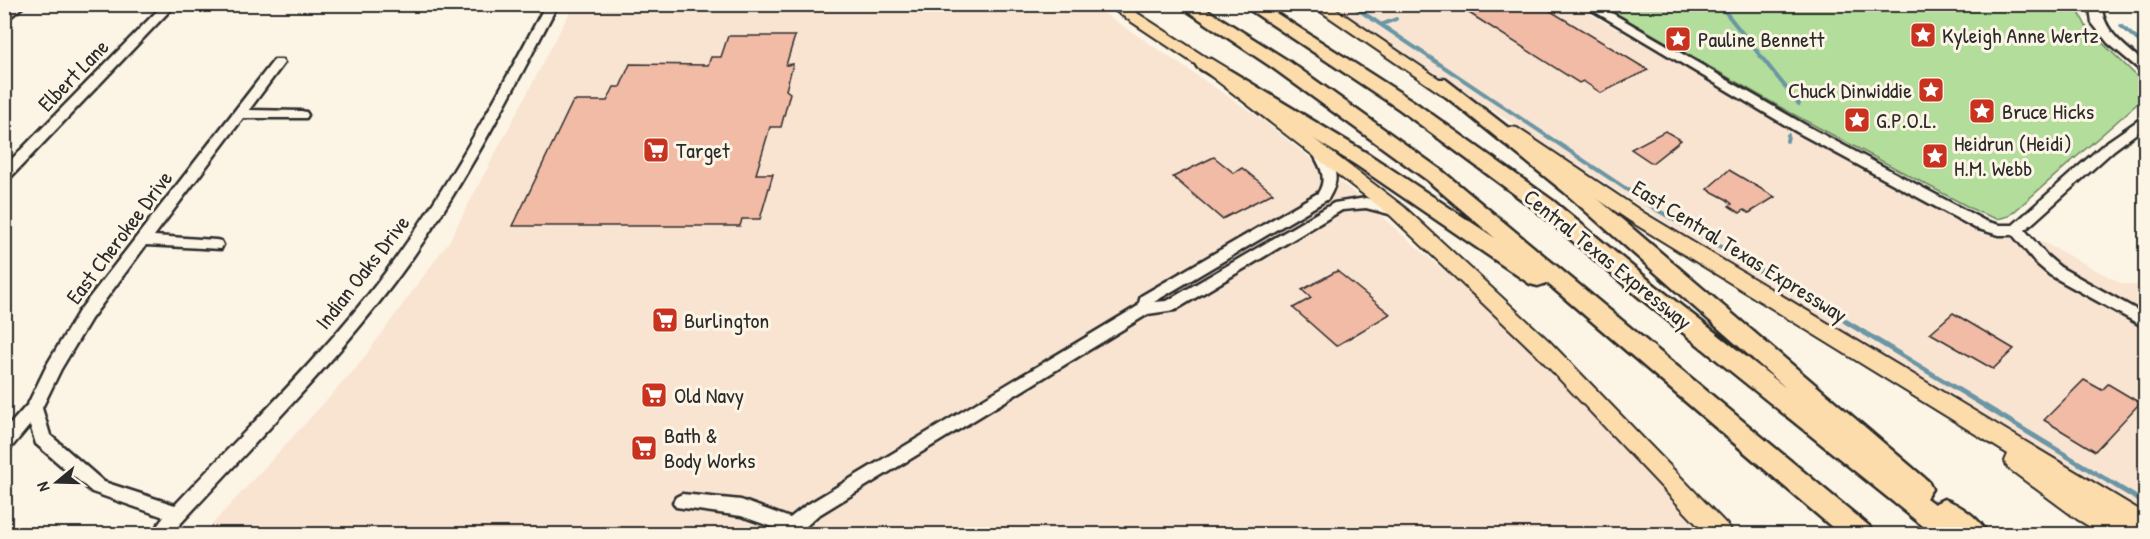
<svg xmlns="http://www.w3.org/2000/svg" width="2150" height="539" font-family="'Patrick Hand',sans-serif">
<rect width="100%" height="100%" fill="#fcf5e5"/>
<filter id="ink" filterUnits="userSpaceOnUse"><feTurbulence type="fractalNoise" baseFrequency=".0167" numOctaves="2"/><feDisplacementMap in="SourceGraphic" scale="12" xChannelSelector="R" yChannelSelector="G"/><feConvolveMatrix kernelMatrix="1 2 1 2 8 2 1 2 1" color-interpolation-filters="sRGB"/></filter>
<g filter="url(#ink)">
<g fill="#f9e4d2">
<polygon points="574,4 1092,5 1256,115 1353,192 1521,337 1706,534 203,534 357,367 449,241"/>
<polygon points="1330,5 1574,5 1982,234 2045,243 2123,284 2145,286 2145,514 1722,259"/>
</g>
<polygon fill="#b2dd9a" stroke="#6e8462" stroke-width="1.5" points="1601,5 2084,5 2079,12 2087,28 2145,84 2145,97 2009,216 1997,219 1978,212 1789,112"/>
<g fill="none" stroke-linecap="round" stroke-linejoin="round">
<g stroke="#6a96a5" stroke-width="4">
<polyline points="1350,4 1659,211 1707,239"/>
<polyline points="1719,4 1799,104"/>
<polyline points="1383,24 1396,19"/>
<polyline points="2121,26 2146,47"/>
<polyline points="1787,141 1788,135"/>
</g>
<g stroke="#6a96a5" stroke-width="5">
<polyline points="1705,238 1815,303"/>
<polyline points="1845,321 2146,504"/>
</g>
</g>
<g fill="#f2bba6" stroke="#2b2b2b" stroke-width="1.5">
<polygon points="1478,4 1539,4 1648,70 1601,93 1583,81 1579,83 1469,13"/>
<polygon points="728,36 795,36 786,65 793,64 786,90 790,93 781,127 770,127 756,174 773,174 760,219 742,219 740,226 513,226 573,101 607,101 614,87 620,87 630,64 708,65 711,57 721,57"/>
<polygon points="1665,131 1681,140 1652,163 1631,149"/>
<polygon points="1214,157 1234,173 1242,168 1273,193 1222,219 1173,177"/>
<polygon points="1729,170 1775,197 1749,213 1744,210 1740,213 1729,206 1732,204 1726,199 1707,189"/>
<polygon points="1337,271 1390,314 1336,346 1293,308 1311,298 1302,290"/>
<polygon points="1953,313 2014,349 1993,369 1930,333"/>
<polygon points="2084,380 2102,390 2108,384 2140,403 2095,451 2044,420"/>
</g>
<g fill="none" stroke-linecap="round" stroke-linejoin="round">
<defs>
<g id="minor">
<polygon points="13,4 26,4 4,22 4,12"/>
<polygon points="164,4 176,4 9,179 4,180 4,167"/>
<path d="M546 4H558C508 100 459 196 394 283 327 372 246 451 171 534H151L164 517 92 492 36 444 30 425 10 449 4 451V431L28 404 48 363 79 311 274 60H282L284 63 249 110 301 111 306 112 308 115 306 118H243L154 236 216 240 221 241 223 245 221 249 146 245 91 319 61 369 42 408 50 435 104 482 175 505C246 429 322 357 385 273 448 189 497 96 546 4Z"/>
<polygon points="1582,4 1596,4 1807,126 1985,221 1999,225 2013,225 2104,144 2146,115 2146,126 2114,150 2025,230 2046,255 2060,267 2146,315 2146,328 2050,275 2036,263 2013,235 1999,235 1975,228 1797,132"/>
<path d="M2093 4H2107L2102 9C2105 34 2128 48 2146 64V75L2108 43 2092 23 2090 8Z"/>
<path d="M1319 148 1324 149C1336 170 1341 178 1328 199L1154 302 1167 301 1334 203 1366 198 1402 208 1404 211 1402 214 1397 216 1366 208 1342 210 1175 310 1148 314 817 516 799 533 792 534 741 516 676 507 673 502 676 497 682 494 741 500 790 518 805 506 1138 306 1141 296 1318 193C1328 178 1320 166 1312 152Z"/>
</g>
<g id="major">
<polygon points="1105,4 1123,4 1210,60 1404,207 1549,341 1729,527 1733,534 1706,534 1535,353 1390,215 1198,66"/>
<polygon points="1310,4 1328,4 1460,93 1458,97 1446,97"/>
<polygon points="1511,127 1517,128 1644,213 2146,514 2146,534 2138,534 2132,531 2134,534 2102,534 2077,519 2008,468 2005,461 2008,454 1630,221 1505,136 1502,132 1505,128"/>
</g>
<g id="highway">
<polygon points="1177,4 1198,4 1287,60 1441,170 1869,526 1873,534 1840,534 1547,283 1538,286 1530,284 1356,165 1197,67 1195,63 1197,59 1211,59 1370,155 1495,238 1427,180 1273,68"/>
<path d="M1241 4H1262L1413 101 1552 200 1656 286 1786 388 1563 191 1429 83 1431 79H1445L1577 181 1928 481 1932 489 1926 498 1934 504 1944 499C1959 504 1981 519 1987 534H1933L1640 298 1536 210 1399 109Z"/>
</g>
</defs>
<use href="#minor" stroke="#2b2b2b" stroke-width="5"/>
<use href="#major" stroke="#2b2b2b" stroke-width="4"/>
<use href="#highway" stroke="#2b2b2b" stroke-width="5"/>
<use href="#minor" fill="#fcf5e5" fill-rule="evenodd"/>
<use href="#major" fill="#fddcac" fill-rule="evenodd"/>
<use href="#highway" fill="#fddcac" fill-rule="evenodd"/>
</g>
</g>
<defs>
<symbol id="sight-square" viewBox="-11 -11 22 22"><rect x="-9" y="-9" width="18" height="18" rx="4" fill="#c8321e" stroke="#fcf5e5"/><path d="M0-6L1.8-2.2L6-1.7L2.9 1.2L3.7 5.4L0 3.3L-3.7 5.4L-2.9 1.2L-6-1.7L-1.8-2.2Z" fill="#fff"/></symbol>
<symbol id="supermarket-square" viewBox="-11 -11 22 22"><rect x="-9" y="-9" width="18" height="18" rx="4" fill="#c8321e" stroke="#fcf5e5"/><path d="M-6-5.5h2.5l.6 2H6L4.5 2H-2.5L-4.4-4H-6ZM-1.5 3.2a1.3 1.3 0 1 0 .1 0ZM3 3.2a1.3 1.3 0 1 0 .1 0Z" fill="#fff"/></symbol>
</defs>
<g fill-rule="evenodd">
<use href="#sight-square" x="1908" y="20" width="30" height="30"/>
<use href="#sight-square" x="1663" y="24" width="30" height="30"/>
<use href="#sight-square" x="1916" y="75" width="30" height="30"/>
<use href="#sight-square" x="1967" y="96" width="30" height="30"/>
<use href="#sight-square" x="1842" y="105" width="30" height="30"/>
<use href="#supermarket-square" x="641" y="135" width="30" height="30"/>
<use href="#sight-square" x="1920" y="141" width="30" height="30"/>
<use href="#supermarket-square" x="650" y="305" width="30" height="30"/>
<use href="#supermarket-square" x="639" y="380" width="30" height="30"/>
<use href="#supermarket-square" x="629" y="433" width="30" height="30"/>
</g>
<g text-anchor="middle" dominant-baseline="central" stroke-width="6" stroke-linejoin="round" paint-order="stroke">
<g font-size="22" fill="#2b2b2b" stroke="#fcf5e5" text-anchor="start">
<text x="1942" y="35">Kyleigh Anne Wertz</text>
<text x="1698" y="39">Pauline Bennett</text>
<text x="1912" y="90" text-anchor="end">Chuck Dinwiddie</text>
<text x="2002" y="111">Bruce Hicks</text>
<text x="1876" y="120">G.P.O.L.</text>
<text x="1954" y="143">Heidrun (Heidi)<tspan x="1954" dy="25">H.M. Webb</tspan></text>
<text x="676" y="150">Target</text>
<text x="684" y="320">Burlington</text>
<text x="674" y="395">Old Navy</text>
<text x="664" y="435">Bath &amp;<tspan x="664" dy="25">Body Works</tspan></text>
</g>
<g font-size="22" fill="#2b2b2b" stroke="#fcf5e5">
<text transform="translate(73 75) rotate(-46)">Elbert Lane</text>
<text transform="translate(119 237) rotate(-53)">East Cherokee Drive</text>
<text transform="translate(1740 251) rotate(32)">East Central Texas Expressway</text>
<text transform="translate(1608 259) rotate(39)">Central Texas Expressway</text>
<text transform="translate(362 272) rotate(-52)">Indian Oaks Drive</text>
</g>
</g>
<rect width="2150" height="539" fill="none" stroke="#fcf5e5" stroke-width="24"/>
<rect x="12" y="12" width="2126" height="515" fill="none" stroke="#2b2b2b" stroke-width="2" filter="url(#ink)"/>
<g transform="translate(57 482) rotate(251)" stroke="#fcf5e5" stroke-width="4.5" paint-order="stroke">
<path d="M0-4.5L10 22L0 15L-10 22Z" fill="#2b2b2b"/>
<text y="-9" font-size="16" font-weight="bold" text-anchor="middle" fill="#2b2b2b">N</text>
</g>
</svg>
